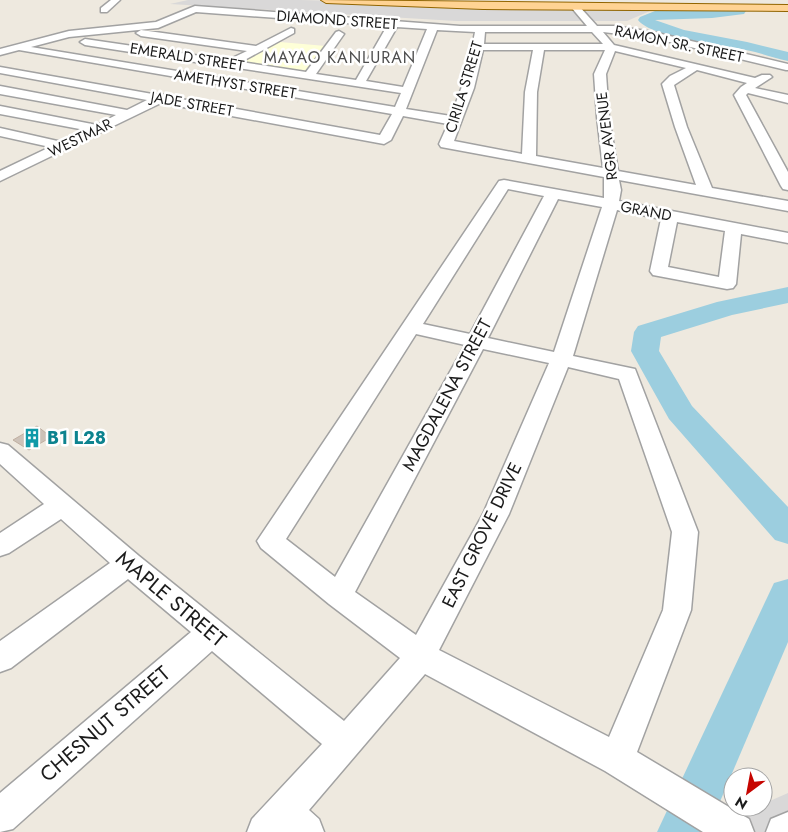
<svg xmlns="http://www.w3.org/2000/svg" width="788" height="832" font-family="Jost,sans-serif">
<rect width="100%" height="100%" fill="#eee9df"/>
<g fill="#d9d8d8">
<polygon points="188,0 301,0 649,9 650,11 627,21 456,21 170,4"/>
<polygon points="788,793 788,832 737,832 746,811 755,807 763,807 763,804"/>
</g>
<polygon fill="#feffd7" points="280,42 326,46 307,73 237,63"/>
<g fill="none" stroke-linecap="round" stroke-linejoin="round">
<g fill="#9ccedf" fill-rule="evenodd">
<path d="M740 7 744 8 746 11 744 14 712 18 655 20 684 30 747 42 788 52V61C774 58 761 53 746 50 723 45 652 38 638 20L640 17 655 11 712 10Z"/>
<polygon points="788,287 788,303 732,315 661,337 659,351 692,406 788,507 788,544 775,540 669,419 631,351 634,332 638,326 717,302"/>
<polygon points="788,579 788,642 707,832 657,832 774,583"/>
</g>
</g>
<polygon fill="#cdc2b8" stroke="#c0afa1" points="37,426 51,437 29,450 13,440"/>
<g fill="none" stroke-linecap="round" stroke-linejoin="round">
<defs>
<g id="minor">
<polygon points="111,0 120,0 107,12 101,12 101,8"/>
<path d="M575 4 578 5 597 26H614L653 32 788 64V70H786L653 38 603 32 614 45 755 78 762 75H770L772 77 755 88 788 95V103L748 93 746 95 788 172V190L783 189 781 186 734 95 741 87 747 83 697 70 674 85 687 127 712 188 788 201V211L619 180 621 190 619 201 788 233V243L741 234 736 284 733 288 727 289 653 275 650 271 661 219 617 210 573 356 635 369 698 532 691 610 637 752 749 819 754 832H703L605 771 425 674 309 810 319 819 324 832H247L252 819 322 744 212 651 13 829 0 832V793L191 632 128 579 11 668 0 672V641L110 563 61 519 9 553 0 556V533L44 504 0 464V443L8 445 139 556 344 721 400 658 329 604 261 548 257 541 499 181 504 180 604 198V177L441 147 439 144 448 124 403 116 391 140 384 144 161 103 0 181V171L50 147 0 136V128L62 142 85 130 0 114V106L97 125 116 115 0 94V86L127 110 147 100 0 73V67L158 95 168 94 170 97 380 135 392 114 19 50 0 55V49L69 31 156 22 195 6 460 26H587L571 7ZM196 12 387 26 356 80 316 74 344 34 339 31 336 32 306 72 241 62 294 33V29L291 28 256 46 141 30 136 33 141 36 247 51 228 60 85 39 80 42 85 45 221 66 226 69 231 67 401 93 395 107 31 47 69 37 158 28ZM397 27 427 29 403 87 366 81ZM437 30 475 32 467 73 451 116 406 109ZM485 32H592L603 44H484ZM483 50H533L525 92 522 154 454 141 474 88ZM544 50H605L594 74 597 117 603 168 536 156 537 92ZM615 51 686 68 670 76 662 84 675 127 696 185 618 171 609 117 606 74ZM508 189 544 196 470 334 423 324ZM558 199 602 207 554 352 488 338ZM677 222 725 231 719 277 668 267ZM416 334 465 345 335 577 286 539ZM483 349 549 363 483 514 416 635 355 592ZM568 367 619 379 672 532 663 610 609 737 439 650 509 514Z"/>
<polygon points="788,812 788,832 766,832 771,819"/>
</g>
<polygon id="major" points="321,0 788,5 788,11 483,9 326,3"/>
</defs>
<use href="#minor" stroke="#a2a2a2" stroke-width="3"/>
<use href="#major" stroke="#926500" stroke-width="2"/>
<use href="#minor" fill="#fff" fill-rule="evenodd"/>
<use href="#major" fill="#ffd393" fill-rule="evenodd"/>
</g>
<defs>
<symbol id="building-bare" viewBox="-9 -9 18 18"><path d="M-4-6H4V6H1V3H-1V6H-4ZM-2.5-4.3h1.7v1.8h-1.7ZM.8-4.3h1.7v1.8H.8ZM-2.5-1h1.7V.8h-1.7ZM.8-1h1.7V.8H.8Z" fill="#0f9aa8" stroke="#fff" stroke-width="2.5" paint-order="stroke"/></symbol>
</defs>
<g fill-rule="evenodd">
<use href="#building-bare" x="18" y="424" width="28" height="28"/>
</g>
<g text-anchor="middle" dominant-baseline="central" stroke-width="5" stroke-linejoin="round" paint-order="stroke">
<g font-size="15" fill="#1b1b1b" stroke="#fff">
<text transform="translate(337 20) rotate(4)">DIAMOND STREET</text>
<text transform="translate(679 44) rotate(12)">RAMON SR. STREET</text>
<text transform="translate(187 57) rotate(9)">EMERALD STREET</text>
<text transform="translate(235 84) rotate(9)">AMETHYST STREET</text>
<text transform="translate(464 87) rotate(-73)">CIRILA STREET</text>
<text transform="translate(192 104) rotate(10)">JADE STREET</text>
<text transform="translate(607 136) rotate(-97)">RGR AVENUE</text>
<text transform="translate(80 138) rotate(-26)">WESTMAR</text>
<text transform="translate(646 211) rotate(11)">GRAND</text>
</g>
<g font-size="16" letter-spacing="1" fill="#4e4e4e" stroke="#fff">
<text x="340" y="57">MAYAO KANLURAN</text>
</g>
<g font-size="18" fill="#1b1b1b" stroke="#fff">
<text transform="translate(447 395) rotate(-62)">MAGDALENA STREET</text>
<text transform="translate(482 535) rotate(-64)">EAST GROVE DRIVE</text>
</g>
<g font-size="18" font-weight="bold" fill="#0d838f" stroke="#fff" text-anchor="start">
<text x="47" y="438">B1 L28</text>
</g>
<g font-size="21" fill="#1b1b1b" stroke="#fff">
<text transform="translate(171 599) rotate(40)">MAPLE STREET</text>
<text transform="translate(105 724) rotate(-41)">CHESNUT STREET</text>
</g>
</g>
<g transform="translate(748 792) rotate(212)"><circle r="24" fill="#ffffff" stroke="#a4a4a4"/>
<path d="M0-4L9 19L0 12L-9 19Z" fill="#c60500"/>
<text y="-8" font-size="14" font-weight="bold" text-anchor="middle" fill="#1b1b1b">N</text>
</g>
</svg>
